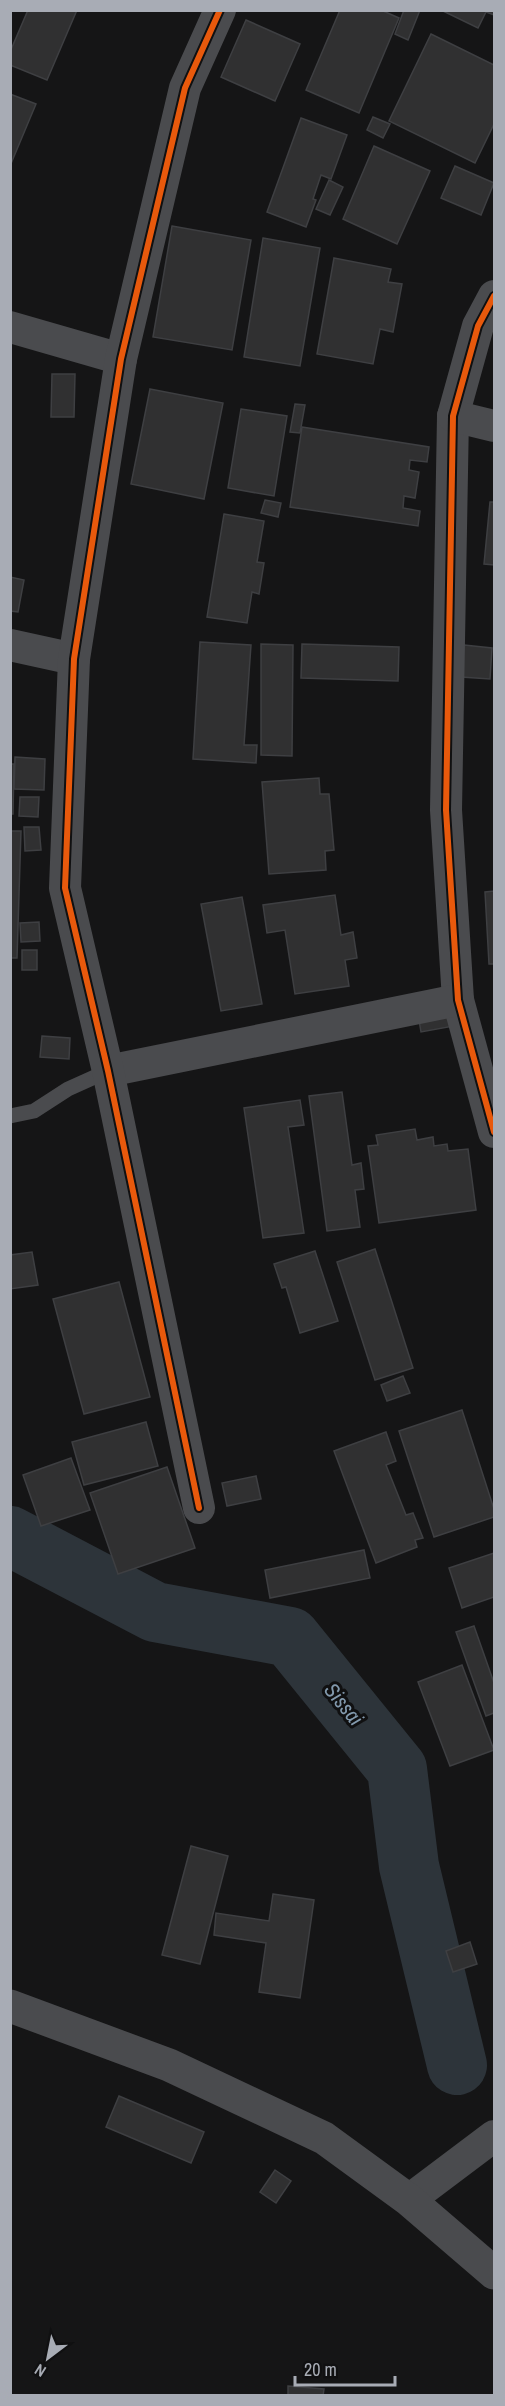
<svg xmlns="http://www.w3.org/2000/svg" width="505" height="2406" font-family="'Archivo Narrow',sans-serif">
<rect width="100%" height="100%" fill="#151516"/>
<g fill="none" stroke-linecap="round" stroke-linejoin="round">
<polyline stroke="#2d343a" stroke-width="60" points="10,1536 155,1612 290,1637 397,1769 409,1866 457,2065"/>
</g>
<g fill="#303031" stroke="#3e3f42" stroke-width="1.5">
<polygon points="28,10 77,10 47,80 10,65 10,52"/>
<polygon points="340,10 381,10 399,18 359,113 306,90"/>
<polygon points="404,10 420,10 408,40 395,34"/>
<polygon points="441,10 494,10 494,15 486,12 478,28"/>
<polygon points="246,20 300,44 275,101 221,77"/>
<polygon points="431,34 494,65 494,124 475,163 389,121"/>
<polygon points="10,94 36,104 10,166"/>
<polygon points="373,117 390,124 383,138 367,130"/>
<polygon points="301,118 347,135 331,179 321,175 313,199 316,200 306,227 267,212"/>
<polygon points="374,146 430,171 397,244 343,219"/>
<polygon points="455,166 494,183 481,215 441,198"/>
<polygon points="329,180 343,187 330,215 316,209"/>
<polygon points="172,226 251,240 232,350 153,337"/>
<polygon points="263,238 320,248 300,366 244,357"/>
<polygon points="334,258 391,269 388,282 402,284 393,332 380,329 373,364 317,354"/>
<polygon points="52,374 75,374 74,417 51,417"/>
<polygon points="150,389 223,403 204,499 131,484"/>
<polygon points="295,404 305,405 300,433 290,432"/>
<polygon points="241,409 287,416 274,496 228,488"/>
<polygon points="302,427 429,447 427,462 410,460 409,470 419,472 415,498 404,496 403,508 420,511 418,526 290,507"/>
<polygon points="265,500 281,503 278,517 261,513"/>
<polygon points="490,502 494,502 494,565 484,564"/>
<polygon points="224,514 264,521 257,562 264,563 259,594 252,592 247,623 207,617"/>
<polygon points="10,577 24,580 18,612 10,611"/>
<polygon points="200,642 251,645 244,745 257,745 256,763 193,759"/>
<polygon points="261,644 293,645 292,756 261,755"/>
<polygon points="302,644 399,647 398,681 301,678"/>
<polygon points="464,645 492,648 490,679 461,677"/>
<polygon points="15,757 45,759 44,790 14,789"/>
<polygon points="10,764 14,764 13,814 10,814"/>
<polygon points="319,778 320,794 329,794 334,850 325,851 326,870 269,874 262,782"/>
<polygon points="20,797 39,797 38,817 19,816"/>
<polygon points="24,827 39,827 41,850 25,851"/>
<polygon points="10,831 21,831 17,958 10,958"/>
<polygon points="494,891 494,964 489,964 485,892"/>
<polygon points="335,895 341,935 353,932 357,958 345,960 349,986 295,994 285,930 267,933 263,905"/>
<polygon points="242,897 262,1004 221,1011 201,904"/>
<polygon points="39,922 40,941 21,942 20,923"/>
<rect x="22" y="950" width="15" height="20"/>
<polygon points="451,1008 454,1026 421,1032 418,1014"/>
<polygon points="42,1036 70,1038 69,1059 40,1057"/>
<polygon points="342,1092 352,1165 361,1163 364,1189 355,1190 360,1227 327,1231 309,1096"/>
<polygon points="300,1100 304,1125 288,1127 304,1233 263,1238 244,1108"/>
<polygon points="415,1129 417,1140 433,1137 434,1146 447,1144 448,1151 468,1149 476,1210 379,1223 368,1146 378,1145 376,1135"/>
<polygon points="375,1249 413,1368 375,1380 337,1262"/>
<polygon points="315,1251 338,1321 300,1333 286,1287 282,1288 274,1264"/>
<polygon points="32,1252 38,1285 10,1289 10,1255"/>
<polygon points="119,1282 150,1397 84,1414 53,1299"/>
<polygon points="403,1376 410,1393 387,1401 381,1385"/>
<polygon points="462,1410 494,1509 494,1517 434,1537 399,1431"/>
<polygon points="146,1422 158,1466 84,1485 72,1442"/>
<polygon points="386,1432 396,1461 386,1465 406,1515 413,1513 423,1538 415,1540 417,1547 376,1563 334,1451"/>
<polygon points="71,1458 90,1510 41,1526 23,1475"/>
<polygon points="167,1467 195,1548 118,1574 90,1493"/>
<polygon points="256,1476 261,1499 227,1506 222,1483"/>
<polygon points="364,1550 370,1578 270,1598 265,1570"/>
<polygon points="494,1553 494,1597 462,1608 449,1568"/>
<polygon points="474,1626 494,1683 494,1713 486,1716 456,1632"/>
<polygon points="462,1665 494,1750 450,1766 418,1682"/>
<polygon points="191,1846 228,1856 200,1964 162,1955"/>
<polygon points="273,1894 314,1900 300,1998 259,1992 266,1943 214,1935 216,1913 269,1921"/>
<polygon points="470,1942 477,1964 453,1972 446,1951"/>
<polygon points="119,2096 204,2132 191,2163 106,2127"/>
<polygon points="275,2170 291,2181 276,2203 260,2192"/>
<polygon points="288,2386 324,2389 323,2396 288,2396"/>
</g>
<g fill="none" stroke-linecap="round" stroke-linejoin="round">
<polyline stroke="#4a4b4e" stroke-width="15" points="10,1116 34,1111 68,1089 108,1071"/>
<g stroke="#4a4b4e" stroke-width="32">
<polyline points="494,296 478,326 453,416 446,810 458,1000 494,1132"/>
<polyline points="10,327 121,359"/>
<polyline points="453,416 494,426"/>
<polyline points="10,645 74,659"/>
<polyline points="108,1071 458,1000"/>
<polyline points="199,1508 108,1071 65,888 74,659 121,359 185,88 220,10"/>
<polyline points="409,2200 494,2136"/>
</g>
<polyline stroke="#4a4b4e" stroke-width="33" points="10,2006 169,2065 324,2138 409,2200 494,2273"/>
<defs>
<g id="cycleway">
<polyline points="494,296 478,326 453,416 446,810 458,1000 494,1132"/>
<polyline points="199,1508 108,1071 65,888 74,659 121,359 185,88 220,10"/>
</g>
</defs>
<use href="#cycleway" stroke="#101011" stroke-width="10"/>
<use href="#cycleway" stroke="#e8590c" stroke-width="6"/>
</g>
<g text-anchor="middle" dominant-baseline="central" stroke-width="6" stroke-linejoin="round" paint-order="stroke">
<g font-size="21" font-style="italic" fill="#8299ad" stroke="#101011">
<text transform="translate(344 1704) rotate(51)">Sissai</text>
</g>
</g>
<rect width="505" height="2406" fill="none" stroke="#a8acb5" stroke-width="24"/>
<g transform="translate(48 2358) rotate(212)" stroke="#101011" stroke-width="4.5" paint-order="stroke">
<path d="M0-4.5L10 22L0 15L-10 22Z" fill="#a8acb5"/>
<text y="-9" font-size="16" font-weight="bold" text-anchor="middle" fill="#a8acb5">N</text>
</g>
<path d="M295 2376v9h100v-9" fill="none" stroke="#a8acb5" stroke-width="3"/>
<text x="304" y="2376" font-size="18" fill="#a8acb5" stroke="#101011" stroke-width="4.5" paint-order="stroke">20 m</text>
</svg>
